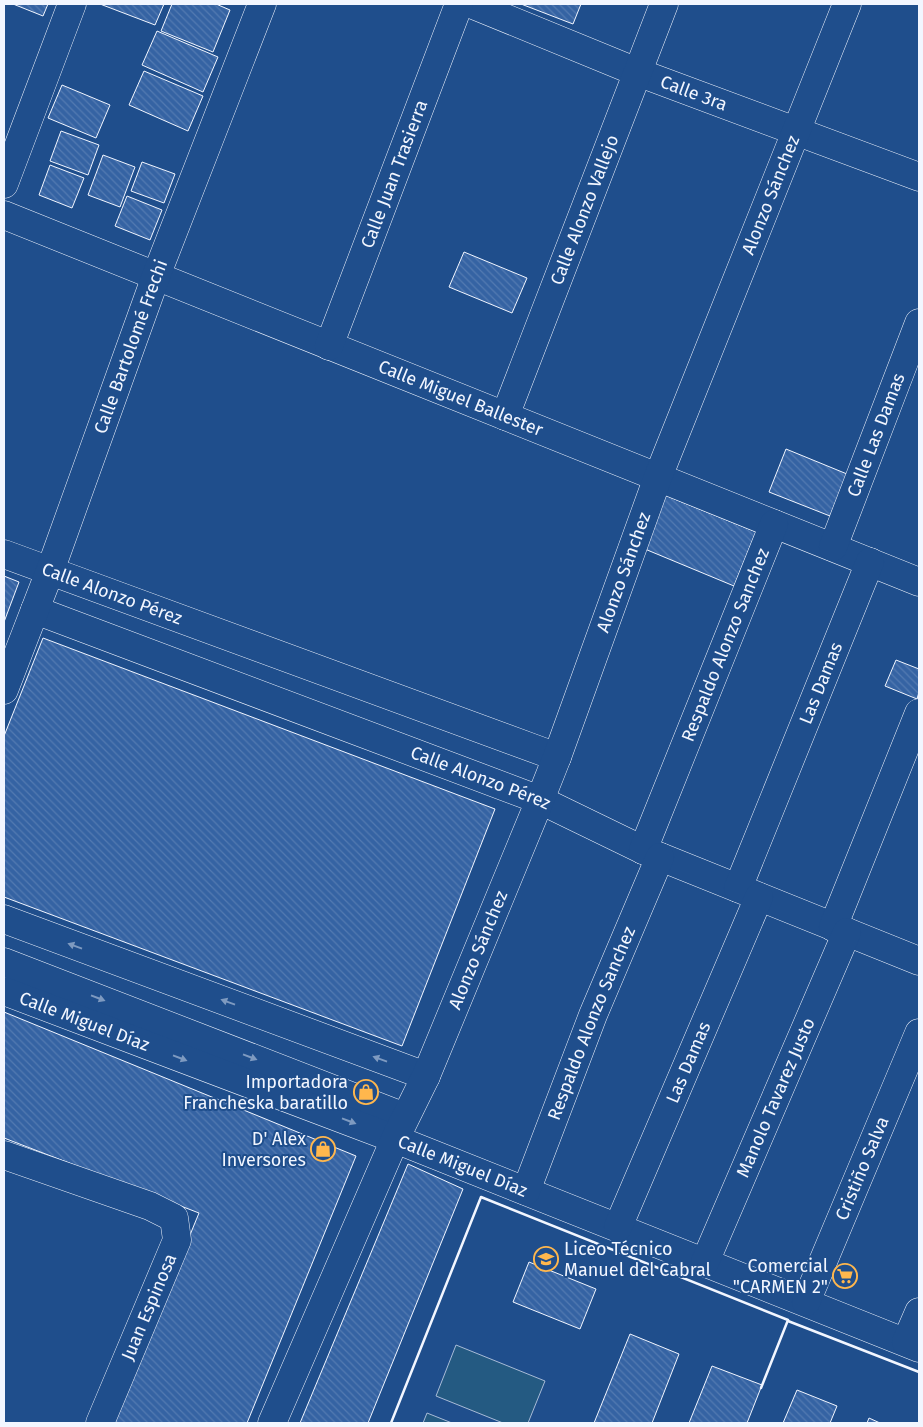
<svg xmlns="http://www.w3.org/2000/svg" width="923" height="1427" font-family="'Fira Sans',sans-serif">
<defs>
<pattern id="building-back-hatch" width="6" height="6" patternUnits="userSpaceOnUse" patternTransform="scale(1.25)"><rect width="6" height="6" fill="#3563a3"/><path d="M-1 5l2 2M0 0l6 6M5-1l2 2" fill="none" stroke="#537ab1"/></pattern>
</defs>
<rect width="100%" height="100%" fill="#1f4e8c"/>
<g fill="#245a82" stroke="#a8bbd7">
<polygon points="456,1345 545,1381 528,1423 503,1423 436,1396"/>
<polygon points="427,1413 452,1423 423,1423"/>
</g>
<g fill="url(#building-back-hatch)" stroke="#f2f6ff">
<polygon points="13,4 48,4 43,16"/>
<polygon points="100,4 164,4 155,25"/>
<polygon points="172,4 216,4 230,10 213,52 161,31"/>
<polygon points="521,4 581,4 573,24"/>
<polygon points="157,31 218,57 203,92 142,65"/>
<polygon points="144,71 203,96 188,131 129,105"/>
<polygon points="62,85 110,105 96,138 48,118"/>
<polygon points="61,131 99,145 88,175 50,161"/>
<polygon points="103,155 135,167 120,207 88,195"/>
<polygon points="142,162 175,174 164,203 131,191"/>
<polygon points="50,165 84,178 72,208 39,195"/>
<polygon points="127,196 162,210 150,240 115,226"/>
<polygon points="464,252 527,278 512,313 449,287"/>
<polygon points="786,449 847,474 830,516 769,492"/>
<polygon points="662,494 756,532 734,586 640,547"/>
<polygon points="4,576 19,582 4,622"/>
<polygon points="43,638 495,809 402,1046 4,897 4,736"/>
<polygon points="896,660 919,669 919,692 917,699 885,686"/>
<polygon points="4,1012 356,1156 247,1423 113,1423 199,1213 4,1138"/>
<polygon points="408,1164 463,1189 368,1423 300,1423"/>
<polygon points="529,1262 596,1289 580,1329 513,1302"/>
<polygon points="630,1334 679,1354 652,1423 594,1423"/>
<polygon points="712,1366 762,1385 747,1423 689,1423"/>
<polygon points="797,1390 837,1406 830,1423 783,1423"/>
<polygon points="869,1418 880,1423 867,1423"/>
</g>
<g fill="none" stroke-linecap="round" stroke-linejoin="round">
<defs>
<g id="minor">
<path id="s1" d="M471 4 637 72 919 177"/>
<polyline points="4,184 72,4"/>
<path id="s2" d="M4 215 919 582"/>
<path id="s3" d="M329 346 459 4"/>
<path id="s4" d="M505 416 664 4"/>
<path id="s5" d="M833 547 919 323"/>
<path id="s6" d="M4 554 557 757"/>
<path id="s7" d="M35 610 540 800 643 850 919 961"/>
<path id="s8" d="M4 690 50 571 156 276 262 4"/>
<path id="s9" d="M643 850 774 524"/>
<path id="s10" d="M738 888 870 562"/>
<polyline points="4,919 426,1076"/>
<polyline points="833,927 919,713"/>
<polyline points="4,962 405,1117"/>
<path id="s11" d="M4 991 395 1139 919 1348"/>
<polyline points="4,1155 150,1206 174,1218 177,1240 100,1423"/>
<path id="s12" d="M526 1191 593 1015 660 857"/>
<path id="s13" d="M618 1227 759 897"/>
<path id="s14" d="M705 1262 847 932"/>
<path id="s15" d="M806 1302 919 1033"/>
<polyline points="906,1342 919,1312"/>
<path id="s16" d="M272 1423 395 1139 426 1076 540 800 557 757 658 477 847 4"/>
</g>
</defs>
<use href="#minor" stroke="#f2f6ff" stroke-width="29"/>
<use href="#minor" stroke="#1f4e8c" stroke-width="28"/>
<g stroke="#f2f6ff" stroke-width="2.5">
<polyline points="788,1321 919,1372"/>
<polyline points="391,1423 481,1197 788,1320 761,1388"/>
</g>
</g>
<defs><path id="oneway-solid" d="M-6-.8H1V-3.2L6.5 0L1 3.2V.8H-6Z" transform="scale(1.25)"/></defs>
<g fill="#7e9ac0">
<use href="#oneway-solid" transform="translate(75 946) rotate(-160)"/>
<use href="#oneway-solid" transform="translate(98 998) rotate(21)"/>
<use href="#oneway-solid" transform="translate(228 1002) rotate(-160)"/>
<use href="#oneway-solid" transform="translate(250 1057) rotate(21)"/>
<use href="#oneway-solid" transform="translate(180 1058) rotate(21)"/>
<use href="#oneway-solid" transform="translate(380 1059) rotate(-160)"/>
<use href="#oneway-solid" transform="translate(349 1121) rotate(21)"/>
</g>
<defs>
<symbol id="shop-ring" viewBox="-11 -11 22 22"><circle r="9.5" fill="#1f4e8c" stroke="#ffb74d" stroke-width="1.5"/><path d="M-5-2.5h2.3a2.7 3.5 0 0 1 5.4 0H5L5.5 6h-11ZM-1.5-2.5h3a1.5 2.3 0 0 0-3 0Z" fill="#ffb74d"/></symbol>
<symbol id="school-ring" viewBox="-11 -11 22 22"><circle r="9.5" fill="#1f4e8c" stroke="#ffb74d" stroke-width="1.5"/><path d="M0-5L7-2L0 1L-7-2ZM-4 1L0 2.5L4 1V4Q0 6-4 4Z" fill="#ffb74d"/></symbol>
<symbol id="supermarket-ring" viewBox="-11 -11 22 22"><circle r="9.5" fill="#1f4e8c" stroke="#ffb74d" stroke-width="1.5"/><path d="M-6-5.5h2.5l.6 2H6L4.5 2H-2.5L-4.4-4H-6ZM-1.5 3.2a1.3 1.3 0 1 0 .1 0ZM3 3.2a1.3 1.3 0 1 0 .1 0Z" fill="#ffb74d"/></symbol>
</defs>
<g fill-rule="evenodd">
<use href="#shop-ring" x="352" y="1078" width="28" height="28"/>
<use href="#shop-ring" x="309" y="1135" width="28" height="28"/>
<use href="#school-ring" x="532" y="1245" width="28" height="28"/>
<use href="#supermarket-ring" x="831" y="1262" width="28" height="28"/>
</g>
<g text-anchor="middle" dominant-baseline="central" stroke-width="4" stroke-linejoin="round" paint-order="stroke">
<g font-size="18" fill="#f2f6ff" stroke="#1f4e8c">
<text stroke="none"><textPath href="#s1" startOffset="240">Calle 3ra</textPath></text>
<text stroke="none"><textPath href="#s3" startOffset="184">Calle Juan Trasierra</textPath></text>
<text stroke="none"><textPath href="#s16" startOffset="1326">Alonzo Sánchez</textPath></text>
<text stroke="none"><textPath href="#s4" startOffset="221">Calle Alonzo Vallejo</textPath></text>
<text stroke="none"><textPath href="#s8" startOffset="366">Calle Bartolomé Frechi</textPath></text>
<text stroke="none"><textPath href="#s2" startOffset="492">Calle Miguel Ballester</textPath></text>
<text stroke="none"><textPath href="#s5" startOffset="120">Calle Las Damas</textPath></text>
<text stroke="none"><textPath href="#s16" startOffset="921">Alonzo Sánchez</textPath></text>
<text stroke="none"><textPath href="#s6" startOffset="115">Calle Alonzo Pérez</textPath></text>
<text stroke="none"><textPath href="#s9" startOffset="221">Respaldo Alonzo Sanchez</textPath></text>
<text stroke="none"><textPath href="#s10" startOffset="221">Las Damas</textPath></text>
<text stroke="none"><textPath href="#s7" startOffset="476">Calle Alonzo Pérez</textPath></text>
<text stroke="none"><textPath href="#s16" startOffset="516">Alonzo Sánchez</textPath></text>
<text stroke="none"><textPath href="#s11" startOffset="86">Calle Miguel Díaz</textPath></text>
<text stroke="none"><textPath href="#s12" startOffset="180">Respaldo Alonzo Sanchez</textPath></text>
<text stroke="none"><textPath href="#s13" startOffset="179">Las Damas</textPath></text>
<text stroke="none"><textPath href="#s14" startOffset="179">Manolo Tavarez Justo</textPath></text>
<text stroke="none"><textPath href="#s11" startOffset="491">Calle Miguel Díaz</textPath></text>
<text stroke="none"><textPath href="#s15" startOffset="145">Cristiño Salva</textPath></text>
<text transform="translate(149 1307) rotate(-67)">Juan Espinosa</text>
</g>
<g font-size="18" fill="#f2f6ff" stroke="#1f4e8c" text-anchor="end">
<text x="348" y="1082">Importadora<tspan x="348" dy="21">Francheska baratillo</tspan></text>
<text x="306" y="1139">D' Alex<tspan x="306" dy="21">Inversores</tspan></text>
<text x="564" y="1249" text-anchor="start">Liceo Técnico<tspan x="564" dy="21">Manuel del Cabral</tspan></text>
<text x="828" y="1266">Comercial<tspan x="828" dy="21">"CARMEN 2"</tspan></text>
</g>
</g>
<rect width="923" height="1427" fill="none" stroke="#f2f6ff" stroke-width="10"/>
</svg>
